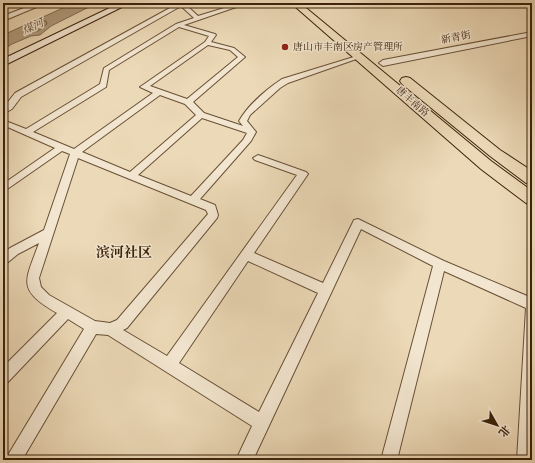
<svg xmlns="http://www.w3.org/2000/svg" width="535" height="463" font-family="'IM FELL English','Noto Serif SC',serif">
<rect width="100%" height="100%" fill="#ecd9b7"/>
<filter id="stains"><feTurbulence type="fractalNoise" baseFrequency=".005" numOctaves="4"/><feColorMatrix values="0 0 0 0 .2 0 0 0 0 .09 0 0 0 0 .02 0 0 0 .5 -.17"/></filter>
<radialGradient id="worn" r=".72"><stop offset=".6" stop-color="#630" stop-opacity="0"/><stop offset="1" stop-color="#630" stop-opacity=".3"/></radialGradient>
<polygon fill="#b09b7d" stroke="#826b4f" points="74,3 97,3 51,26 40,35 31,36 12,44 3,50 3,35"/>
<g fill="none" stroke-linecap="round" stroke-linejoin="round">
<polygon stroke="#765e44" stroke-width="1" points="44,21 46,21 47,24 38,31 28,31 28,28"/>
<defs>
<path id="minor" d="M179 3H186L185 4 198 16 237 4 242 5 184 25 215 34 216 35 211 42 234 48 245 57 193 102 204 113 243 126 239 121C248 105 267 89 282 79L357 56 362 57 288 83 280 88 250 115 247 121 256 132 251 141 200 199 215 205 218 215 217 218 127 328 123 330 167 356 297 175 255 160 253 158 258 155 261 156 306 172 308 174 254 253 323 283 354 220 358 219 444 261 532 298V460H517L526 308 444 271 397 460H381L433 266 361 229 253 460H236L252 426 108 335 96 334 22 460H5L84 329 68 319 8 382 3 384V367L57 313C16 289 25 282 39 243L18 254 7 263 3 265V253L10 248 44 230 70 154 62 151 3 192V184L55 148 3 125V120L26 129 100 84 104 68 176 24 194 18 181 6 21 97 12 109 3 114V108L15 93ZM179 27 209 36 205 42 140 87 153 93 74 149 33 132 106 87 109 70ZM208 45 230 50 238 57 187 99 150 86ZM160 95 185 104 196 115 130 172 82 152ZM202 118 247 133 243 140 191 196 138 175ZM78 158 206 210 208 214 117 320 110 323 95 321 49 295 41 287 39 278ZM248 261 318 293 259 412 179 363Z"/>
<g id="tertiary">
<polygon points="37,3 46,3 3,21 3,16"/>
<polygon points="532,32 532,36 383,66 379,63 383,60"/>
</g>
<polygon id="secondary" points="120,3 130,3 3,66 3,59"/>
<g id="primary">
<polygon points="291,3 300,3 491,161 532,191 532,205 526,203 481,169"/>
<polygon points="406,77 410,78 500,150 532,171 532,184 526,183 490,156 402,84 400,81 402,78"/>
</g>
</defs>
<use href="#minor" stroke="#685036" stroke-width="2"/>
<use href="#tertiary" stroke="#685036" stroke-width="2"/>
<use href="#secondary" stroke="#3c220b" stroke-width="2"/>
<use href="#primary" stroke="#3c220b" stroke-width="2"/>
<use href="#minor" fill="#f3e6d0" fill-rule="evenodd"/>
<use href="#tertiary" fill="#f3e6d0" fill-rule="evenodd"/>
<use href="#secondary" fill="#f3e6d0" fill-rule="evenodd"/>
<use href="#primary" fill="#ecd9b7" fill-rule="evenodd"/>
</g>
<circle fill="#8f2418" stroke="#f3e6d0" stroke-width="1.5" cx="285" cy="47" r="4"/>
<g text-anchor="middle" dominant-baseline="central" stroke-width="3" stroke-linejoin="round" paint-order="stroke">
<g font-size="10" fill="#3c220b" stroke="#f3e6d0">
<text transform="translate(456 38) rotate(-11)">新青街</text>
<text transform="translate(412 102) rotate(41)">唐丰南路</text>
</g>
<g font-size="10" fill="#3c220b" stroke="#f3e6d0" text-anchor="start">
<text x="293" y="47">唐山市丰南区房产管理所</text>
</g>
<g font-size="11" font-style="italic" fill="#5f462d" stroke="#f3e6d0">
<text transform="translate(33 27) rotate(-24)">煤河</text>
</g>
<g font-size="14" font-weight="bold" fill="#3c220b" stroke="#f3e6d0">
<text x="124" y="253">滨河社区</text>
</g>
</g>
<rect width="535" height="463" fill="none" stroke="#ecd9b7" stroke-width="16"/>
<rect x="4" y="4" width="527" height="455" fill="none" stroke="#3c220b" stroke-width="2"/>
<rect x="8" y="8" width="519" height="447" fill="none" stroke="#3c220b"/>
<g transform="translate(497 425) rotate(129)" stroke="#f3e6d0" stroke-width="3" paint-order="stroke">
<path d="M0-3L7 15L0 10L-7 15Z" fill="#3c220b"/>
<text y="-6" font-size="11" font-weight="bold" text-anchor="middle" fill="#3c220b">北</text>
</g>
<rect width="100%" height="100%" filter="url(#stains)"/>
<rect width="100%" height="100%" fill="url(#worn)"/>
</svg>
